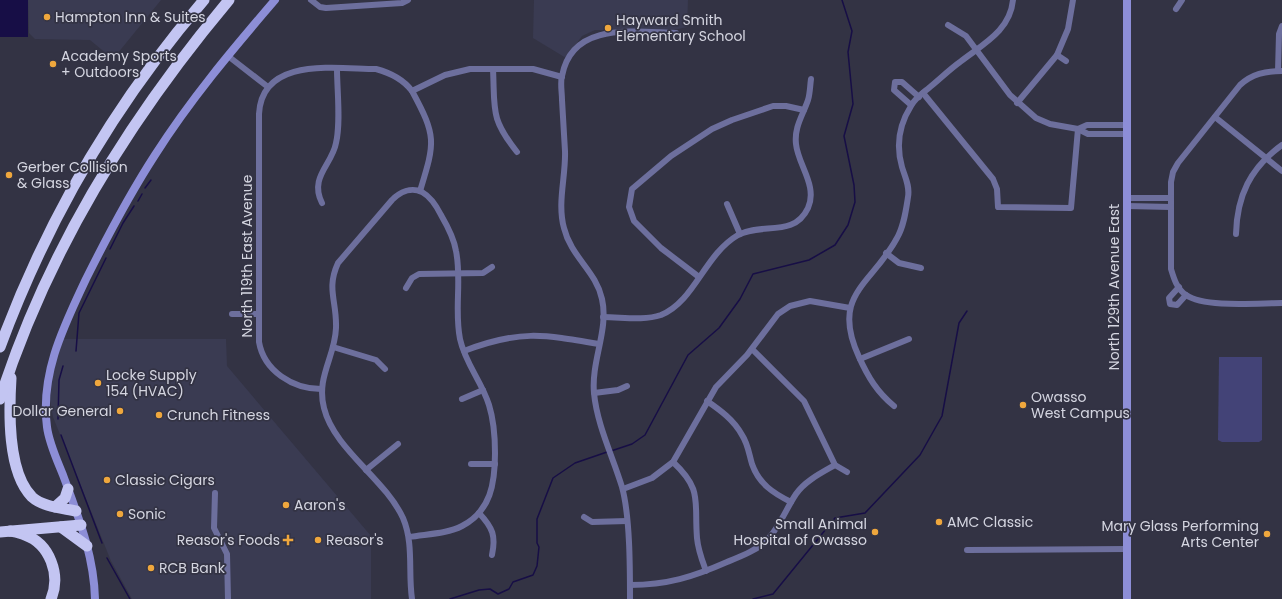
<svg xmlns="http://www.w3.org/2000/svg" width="1282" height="599" font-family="Poppins,sans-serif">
<rect width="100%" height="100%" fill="#334"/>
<g fill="#3a3b52">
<polygon points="28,0 161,0 113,59 90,40 35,39 29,33"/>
<polygon points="534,0 688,0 687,27 674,30 595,30 582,36 566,58 533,38"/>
<polygon points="63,339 226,339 227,366 371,536 371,599 132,599 111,561 53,417 50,400 54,367"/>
</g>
<polygon fill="#434377" points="1219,357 1262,357 1262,440 1259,442 1222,442 1218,440"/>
<rect fill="#170e46" x="0" y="0" width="28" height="37"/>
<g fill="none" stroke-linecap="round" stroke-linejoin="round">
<g stroke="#170e46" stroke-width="1.5">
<polyline points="145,188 151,180"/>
<polyline points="138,201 142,194"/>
<polyline points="110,249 123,223 134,206"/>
<polyline points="76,351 79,313 106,258"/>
<polyline points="58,419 59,380 63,366"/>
<polyline points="61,435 102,543"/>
<polyline points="611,451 632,444 645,435 688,355 719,328 740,299 753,274 809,260 835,245 848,225 855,202 854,185 844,136 853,104 848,52 852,31 842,0"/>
<polyline points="107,558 130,599"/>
<polyline points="450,599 479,590 490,589 498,594 509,589 513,582 533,575 537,566 539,547 537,543 537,519 553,478 575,463 607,452"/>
<polyline points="753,599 773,594 835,518 865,513 920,455 942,416 959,323 967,311"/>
</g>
<g stroke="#6d6f9d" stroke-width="6">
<polyline points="311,0 320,7 326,8 402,3 408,0"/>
<polyline points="1176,9 1182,0"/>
<polyline points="948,25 966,36 1010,95 1036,118 1050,124 1078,129 1088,134 1127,134"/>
<polyline points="1057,55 1066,61"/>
<polyline points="228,56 268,87"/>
<path d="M493 69C495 110 490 118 517 152"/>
<polyline points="1278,71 1279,34 1282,26"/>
<path d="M1282 71C1265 71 1252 74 1240 85L1178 163 1173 172 1171 182V269C1174 279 1177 289 1186 295 1205 308 1258 303 1282 303"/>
<path d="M412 91C437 137 435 142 420 191"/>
<polyline points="923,93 993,179 997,189 998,207 1071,208 1078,129"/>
<polyline points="1017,103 1057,55 1068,29 1073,0"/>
<polyline points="911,105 894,90 895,82 902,82 919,97"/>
<polyline points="1215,117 1282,171"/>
<polyline points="1078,129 1087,125 1127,125"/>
<polyline points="1127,198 1171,198"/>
<path d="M322 203C309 177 332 165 336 143 341 122 337 90 337 69"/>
<polyline points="727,204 740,234"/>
<polyline points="1127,206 1171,207"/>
<path d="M1236 234C1237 196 1250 168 1282 145"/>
<polyline points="886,253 899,263 921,268"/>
<polyline points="699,277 661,248 634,221 629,207 632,189 671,156 712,129 732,120 773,106 786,106 804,110"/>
<polyline points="1179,287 1169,298 1170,304 1177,305 1186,295"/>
<polyline points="406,288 412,278 419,274 483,273 492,267"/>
<polyline points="232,314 258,314"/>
<path d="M603 317C622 317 643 321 661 315 695 301 704 255 738 235 762 222 794 238 808 208 818 186 798 165 796 144 794 127 803 115 808 100 810 94 810 86 811 79"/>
<polyline points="333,347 376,360 385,369"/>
<polyline points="752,349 804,401 835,465 847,472"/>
<path d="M464 351C519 330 542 334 599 344"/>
<polyline points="860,359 909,339"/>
<path d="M321 389C293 389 264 371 259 342V114C262 56 337 69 376 69 391 73 403 79 412 91L445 75 470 69H533L562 77"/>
<polyline points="594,393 618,390 627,386"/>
<polyline points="462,399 483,390"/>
<path d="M707 401C720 410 734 420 742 435 748 444 749 454 752 464 759 484 773 493 791 502"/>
<path d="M894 406C877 392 868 377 859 357 830 294 872 285 897 238 904 226 906 210 908 197 910 186 905 177 902 167 896 146 899 125 911 106 915 98 923 93 930 87 940 79 950 69 960 62 983 44 1010 31 1013 0"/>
<path d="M673 462C703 490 694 501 697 538 698 550 702 560 706 571"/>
<polyline points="471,464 495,464"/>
<polyline points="366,470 398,444"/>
<polyline points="623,489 652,478 673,462 716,387 747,355 778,314 790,306 810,301 850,308"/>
<polyline points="215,493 214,528 227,554 228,599"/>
<path d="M479 513C493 528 496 536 492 555"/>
<polyline points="584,517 592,522 627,521"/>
<path d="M409 537C426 534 447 534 462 526 491 511 495 483 495 453 495 437 494 421 489 405 482 382 465 363 460 339 454 310 462 280 456 251 454 238 448 227 441 215 437 207 431 197 422 192 411 187 400 192 392 200L338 263C326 289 337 301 336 328 335 357 316 377 324 408 334 449 385 479 403 518 414 544 408 572 412 599"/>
<polyline points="967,550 1127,549"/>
<path d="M630 585C667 585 693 577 727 562 742 556 758 550 769 538 781 524 786 509 796 494 805 481 821 473 835 465"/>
<path d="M630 599C630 568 630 516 622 487 613 457 597 425 594 393 591 361 609 330 602 299 596 271 571 257 564 228 557 203 566 176 565 151 564 134 563 117 562 100 562 92 560 83 562 76 572 21 635 32 676 33"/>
</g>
<g stroke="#8d8ed7" stroke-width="8">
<path d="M95 599C94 555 78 516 63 475 57 460 49 443 47 427 40 373 64 326 86 279 107 237 129 195 155 155 190 100 232 50 275 0"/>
<polyline points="1127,599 1127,0"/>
</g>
<g stroke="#c3c5f2" stroke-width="11">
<path d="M0 347C47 220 116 102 204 0"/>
<path d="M11 378C9 411 7 472 32 497 43 507 62 508 76 511"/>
<path d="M0 399C47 252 130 118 229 0"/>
<polyline points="55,507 65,498 68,489"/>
<polyline points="61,527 87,546"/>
<path d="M10 531C15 532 21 533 25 535 50 544 61 575 51 599"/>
<polyline points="0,532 81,525"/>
</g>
</g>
<g fill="#efa73d" stroke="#334" stroke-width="1.5">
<circle cx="47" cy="17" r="4"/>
<circle cx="608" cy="28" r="4"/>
<circle cx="53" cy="64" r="4"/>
<circle cx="9" cy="175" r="4"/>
<circle cx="98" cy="383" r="4"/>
<circle cx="1023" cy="405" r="4"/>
<circle cx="120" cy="411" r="4"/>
<circle cx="159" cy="415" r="4"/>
<circle cx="107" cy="480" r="4"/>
<circle cx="286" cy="505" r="4"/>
<circle cx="120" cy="514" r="4"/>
<circle cx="939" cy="522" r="4"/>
<circle cx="875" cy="532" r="4"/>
<circle cx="1267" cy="534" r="4"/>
<path d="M286 534h4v4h4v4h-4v4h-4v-4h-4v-4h4z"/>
<circle cx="318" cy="540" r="4"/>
<circle cx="151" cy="568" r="4"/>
</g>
<g text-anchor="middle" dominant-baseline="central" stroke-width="3.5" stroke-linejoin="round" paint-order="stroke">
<g font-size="14" fill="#d4d5e0" stroke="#334" text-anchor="start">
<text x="55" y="17">Hampton Inn &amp; Suites</text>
<text x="616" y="20">Hayward Smith<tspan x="616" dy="16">Elementary School</tspan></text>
<text x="61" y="56">Academy Sports<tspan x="61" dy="16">+ Outdoors</tspan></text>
<text x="17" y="167">Gerber Collision<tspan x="17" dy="16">&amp; Glass</tspan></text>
<text x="106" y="375">Locke Supply<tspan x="106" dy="16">154 (HVAC)</tspan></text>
<text x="1031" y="397">Owasso<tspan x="1031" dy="16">West Campus</tspan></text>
<text x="112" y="411" text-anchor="end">Dollar General</text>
<text x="167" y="415">Crunch Fitness</text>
<text x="115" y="480">Classic Cigars</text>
<text x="294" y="505">Aaron's</text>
<text x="128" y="514">Sonic</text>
<text x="947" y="522">AMC Classic</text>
<text x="867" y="524" text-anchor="end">Small Animal<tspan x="867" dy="16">Hospital of Owasso</tspan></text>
<text x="1259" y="526" text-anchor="end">Mary Glass Performing<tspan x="1259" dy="16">Arts Center</tspan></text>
<text x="280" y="540" text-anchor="end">Reasor's Foods</text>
<text x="326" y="540">Reasor's</text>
<text x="159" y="568">RCB Bank</text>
</g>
<g font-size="14" fill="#d4d5e0" stroke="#334">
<text transform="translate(247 256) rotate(-90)">North 119th East Avenue</text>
<text transform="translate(1114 287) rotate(-90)">North 129th Avenue East</text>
</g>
</g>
</svg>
